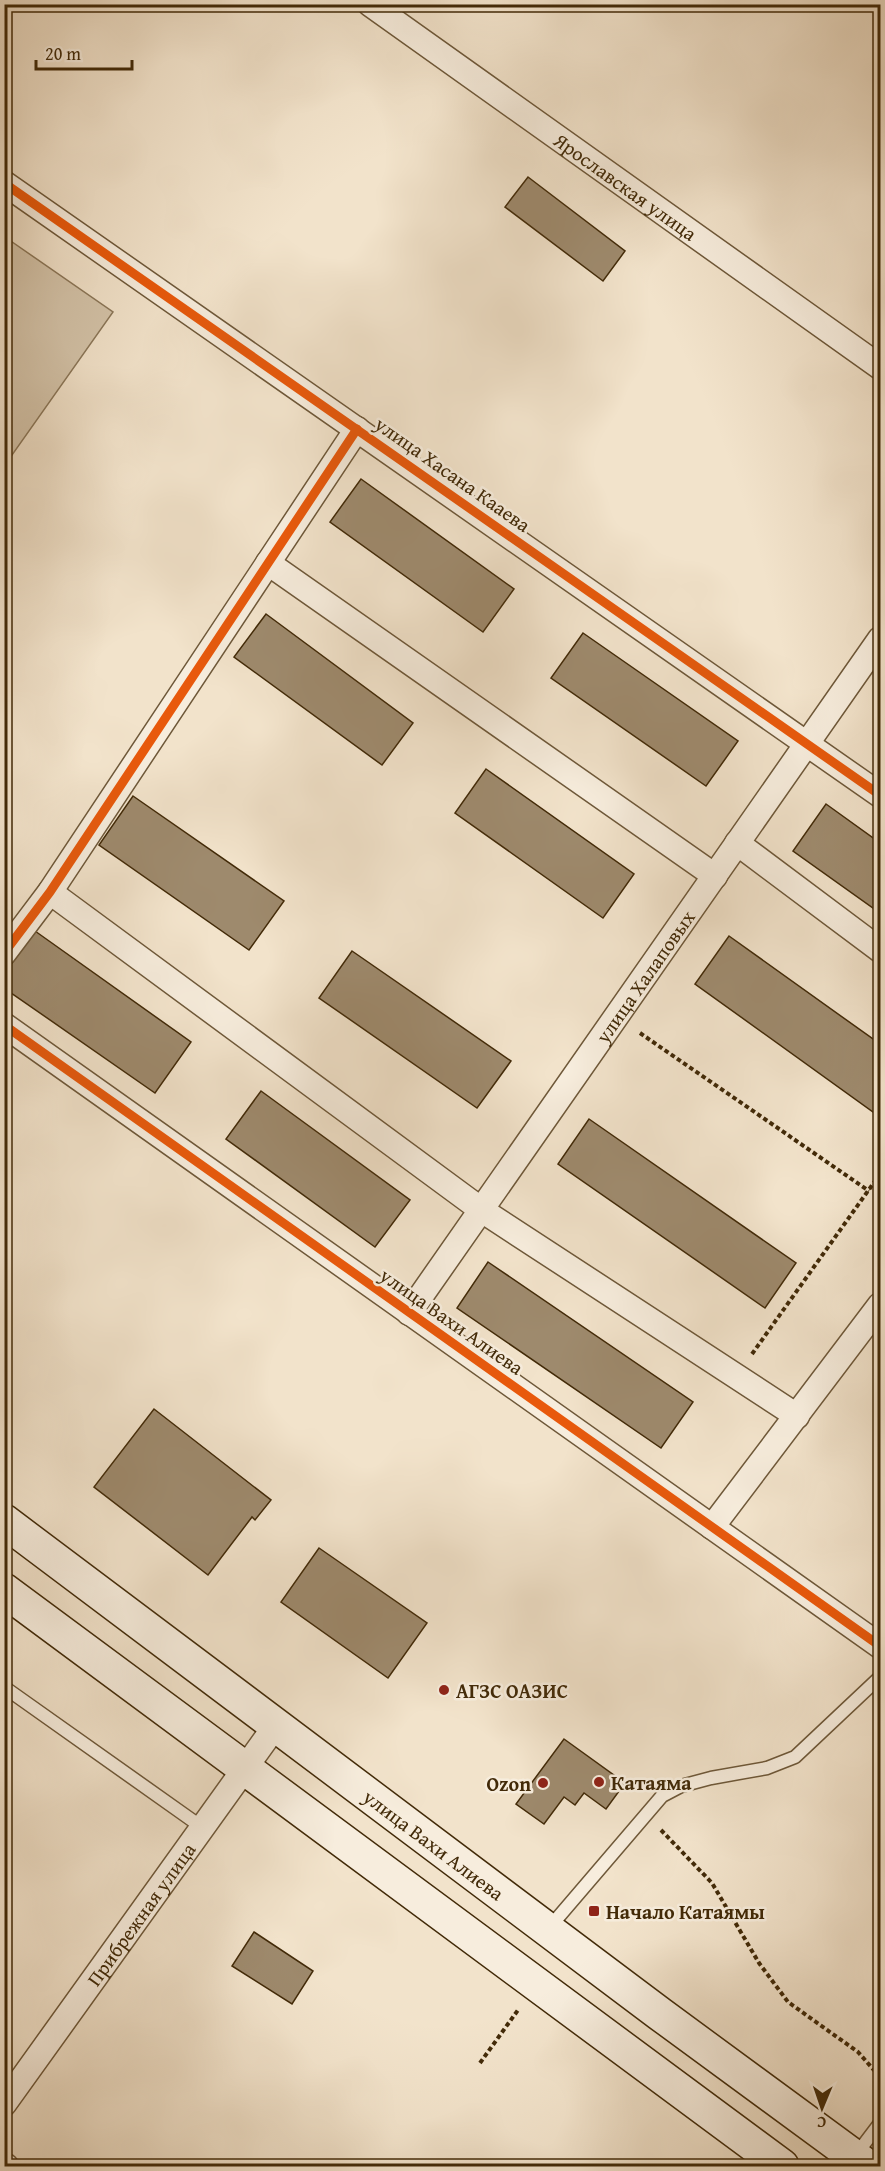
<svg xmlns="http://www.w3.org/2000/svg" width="885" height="2171" font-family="'Gentium Book Plus',serif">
<rect width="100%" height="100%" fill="#f2e3cb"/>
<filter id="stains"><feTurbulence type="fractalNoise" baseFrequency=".00333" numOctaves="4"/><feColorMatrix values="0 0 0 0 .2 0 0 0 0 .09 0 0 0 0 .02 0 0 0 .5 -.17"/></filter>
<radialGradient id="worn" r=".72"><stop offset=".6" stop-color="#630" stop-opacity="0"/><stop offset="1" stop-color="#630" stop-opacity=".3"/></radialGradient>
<polygon fill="#d4c4aa" stroke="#8b7759" stroke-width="1.5" points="5,237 113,312 5,465"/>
<g fill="#9e8a6d" stroke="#422a08" stroke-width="1.5">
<polygon points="528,177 625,251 603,281 505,207"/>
<polygon points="361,479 514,589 483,632 330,522"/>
<polygon points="266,614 413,723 382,765 234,657"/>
<polygon points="583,633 738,741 706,786 551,678"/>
<polygon points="486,769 634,874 603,918 455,813"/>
<polygon points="133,796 284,901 249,950 99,845"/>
<polygon points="826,804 880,843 880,913 793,851"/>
<polygon points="35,931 191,1042 155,1093 4,988 4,974"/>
<polygon points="729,936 880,1044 880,1117 695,984"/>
<polygon points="352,951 511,1061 477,1108 319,998"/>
<polygon points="261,1091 410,1200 375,1247 226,1139"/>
<polygon points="589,1119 796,1263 765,1308 558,1164"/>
<polygon points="488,1262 693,1402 661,1448 457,1308"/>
<polygon points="154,1409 271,1500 255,1520 252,1517 208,1575 94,1487"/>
<polygon points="319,1548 427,1623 388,1678 281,1602"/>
<polygon points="564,1739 625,1783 606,1809 584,1793 575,1805 564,1797 544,1824 516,1804"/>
<polygon points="254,1932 313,1971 292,2004 232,1966"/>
</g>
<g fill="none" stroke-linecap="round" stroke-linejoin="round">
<defs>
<g id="service">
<polyline points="4,1687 203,1828"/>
<polyline points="549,1928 662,1796 681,1786 711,1778 767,1768 795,1757 880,1677"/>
<polyline points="855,2156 880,2123"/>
</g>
<g id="minor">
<path id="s1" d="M370 4 880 367"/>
<polyline points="4,183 880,795"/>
<polyline points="268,563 715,876"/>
<polyline points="737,843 880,950"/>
<polyline points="50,892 483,1211 797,1416"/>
<polyline points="4,953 50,892 357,429"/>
<polyline points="4,1025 880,1646"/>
<path id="s2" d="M409 1313 880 639"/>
<polyline points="712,1527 880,1305"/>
<path id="s3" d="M4 2104 276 1725"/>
<polyline points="4,2166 6,2166"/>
</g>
<g id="secondary">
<path id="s4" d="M4 1521 660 2014 867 2166"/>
<polyline points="4,1590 782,2166"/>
</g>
</defs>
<use href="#service" stroke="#6e5839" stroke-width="15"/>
<use href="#minor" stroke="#6e5839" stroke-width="27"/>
<use href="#secondary" stroke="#422a08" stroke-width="36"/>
<g stroke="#422a08" stroke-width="4" stroke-dasharray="4.5 3" stroke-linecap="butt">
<polyline points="640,1033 869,1191"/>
<polyline points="752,1354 880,1174"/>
<polyline points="661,1830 712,1883 759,1963 788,2002 858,2052 880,2077"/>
<polyline points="480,2063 518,2010"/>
</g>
<use href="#service" stroke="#f7eddd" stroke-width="12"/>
<use href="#minor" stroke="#f7eddd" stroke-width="24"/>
<use href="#secondary" stroke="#f7eddd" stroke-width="33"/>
<defs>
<g id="cycleway">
<polyline points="4,183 880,795"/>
<polyline points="4,953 50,892 357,429"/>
<polyline points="4,1025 880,1646"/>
</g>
</defs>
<use href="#cycleway" stroke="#f7eddd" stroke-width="13"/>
<use href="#cycleway" stroke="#e8590c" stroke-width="9"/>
</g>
<g fill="#8f2418" stroke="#f7eddd" stroke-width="2">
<circle cx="444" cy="1690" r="6"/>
<circle cx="599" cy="1782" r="6"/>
<circle cx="543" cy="1783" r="6"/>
<rect x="588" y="1905" width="12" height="12" rx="3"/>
</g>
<g text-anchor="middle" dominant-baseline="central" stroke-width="5" stroke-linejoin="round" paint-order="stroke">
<g font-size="20" fill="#422a08" stroke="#f7eddd">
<text stroke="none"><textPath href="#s1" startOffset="314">Ярославская улица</textPath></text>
<text transform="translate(453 474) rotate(35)">улица Хасана Кааева</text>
<text stroke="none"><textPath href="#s2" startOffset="411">улица Халаповых</textPath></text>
<text transform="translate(452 1321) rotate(35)">улица Вахи Алиева</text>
<text stroke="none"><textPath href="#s4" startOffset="538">улица Вахи Алиева</textPath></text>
<text stroke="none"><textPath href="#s3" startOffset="234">Прибрежная улица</textPath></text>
</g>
<g font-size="20" font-weight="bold" fill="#422a08" stroke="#f7eddd" text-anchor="start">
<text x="456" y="1690">АГЗС ОАЗИС</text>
<text x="611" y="1782">Катаяма</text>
<text x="531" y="1783" text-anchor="end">Ozon</text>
<text x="606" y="1911">Начало Катаямы</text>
</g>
</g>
<rect width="885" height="2171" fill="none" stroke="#f2e3cb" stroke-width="24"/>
<rect x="6" y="6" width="873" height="2159" fill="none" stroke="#422a08" stroke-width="3"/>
<rect x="12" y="12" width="861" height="2147" fill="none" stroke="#422a08" stroke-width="1.5"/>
<g transform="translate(822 2108) rotate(182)" stroke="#f7eddd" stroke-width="4.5" paint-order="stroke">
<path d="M0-4.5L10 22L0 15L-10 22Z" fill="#422a08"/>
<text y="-9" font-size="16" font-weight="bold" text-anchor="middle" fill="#422a08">С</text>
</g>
<path d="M36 60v9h96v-9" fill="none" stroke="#422a08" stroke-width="3"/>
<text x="45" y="60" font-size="18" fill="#422a08" stroke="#f7eddd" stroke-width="4.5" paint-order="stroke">20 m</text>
<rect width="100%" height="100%" filter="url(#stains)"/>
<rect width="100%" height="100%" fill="url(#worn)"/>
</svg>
